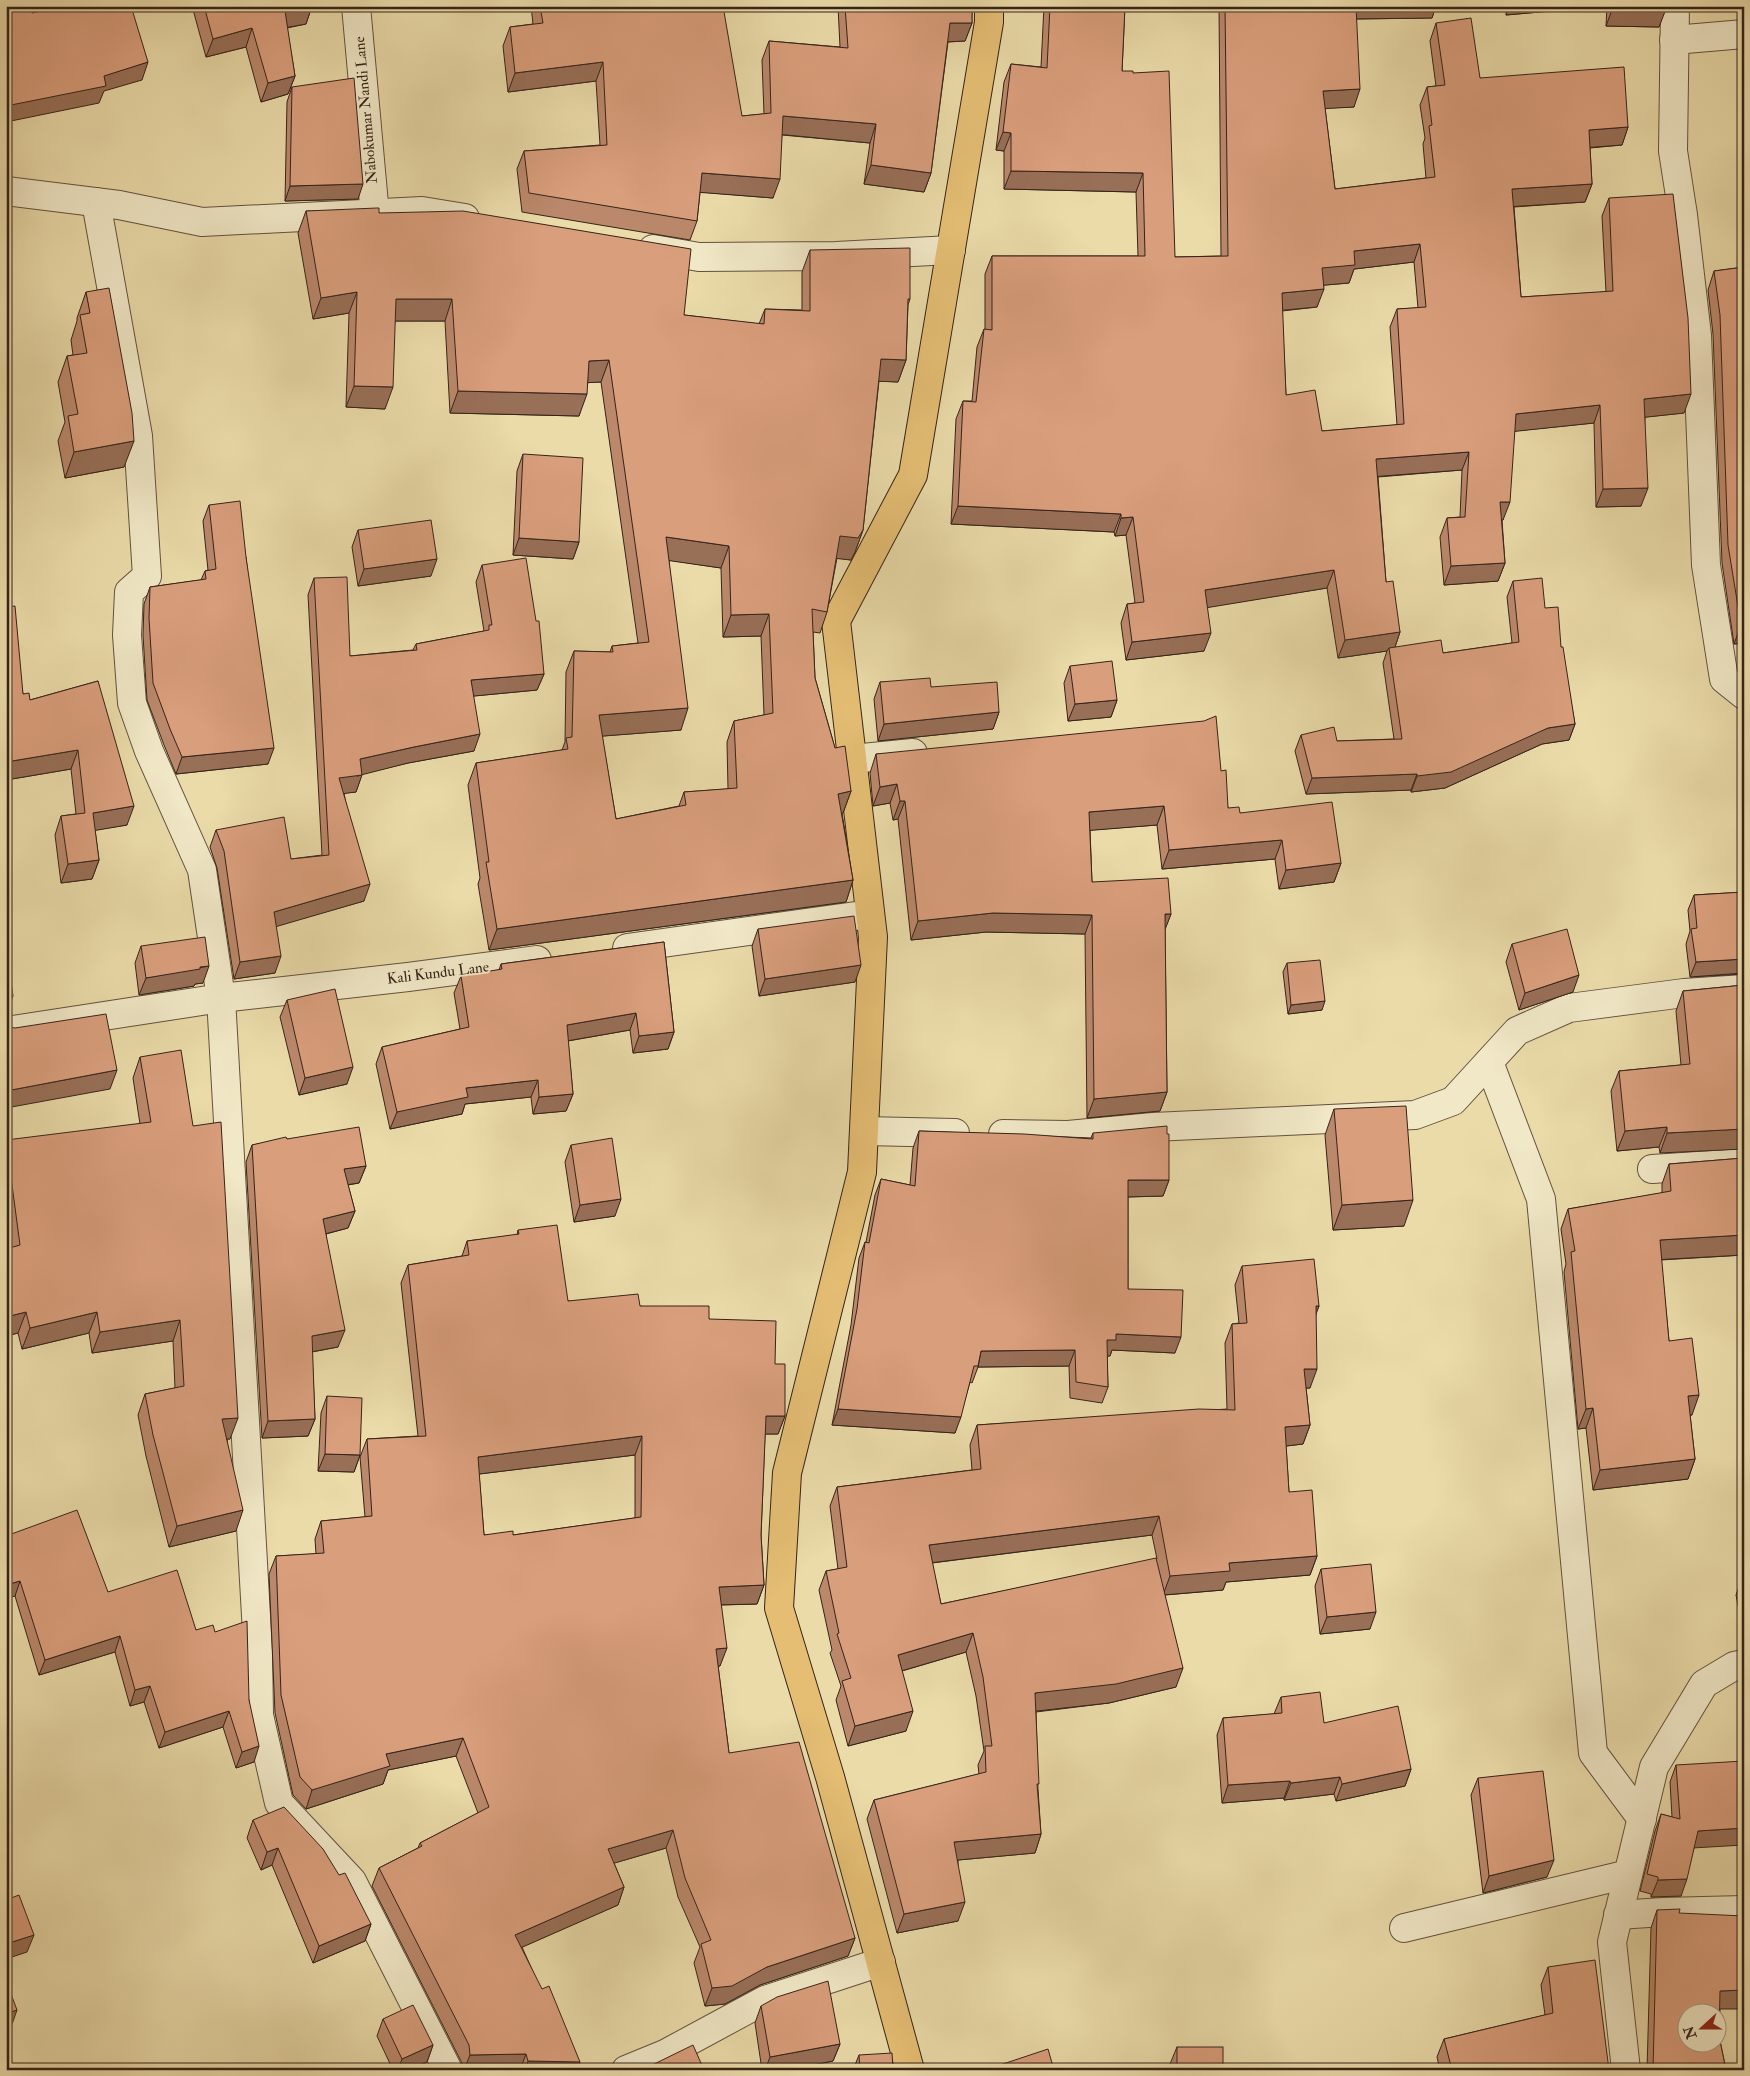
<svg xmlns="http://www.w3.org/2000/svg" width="1750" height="2076" font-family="'IM FELL Double Pica',serif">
<rect width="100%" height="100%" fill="#eadba9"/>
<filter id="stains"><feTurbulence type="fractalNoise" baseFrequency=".004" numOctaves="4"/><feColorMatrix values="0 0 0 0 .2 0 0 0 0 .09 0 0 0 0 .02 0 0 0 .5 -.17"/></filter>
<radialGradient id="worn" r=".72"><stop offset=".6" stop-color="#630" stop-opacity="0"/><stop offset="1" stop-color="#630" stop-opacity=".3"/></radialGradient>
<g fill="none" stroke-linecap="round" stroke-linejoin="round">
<defs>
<g id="minor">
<polyline points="356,6 375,215"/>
<polyline points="1675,6 1673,151 1683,215 1697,335 1706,565 1724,679 1744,695"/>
<polyline points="1674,40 1744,34"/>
<polyline points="6,191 119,205 202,222 422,211 465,218"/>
<polyline points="96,202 138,436 147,576 129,592 127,635 132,703 149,751 202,870 221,998 258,1651 259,1715 279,1803 352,1881 448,2070"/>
<polyline points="653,249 699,257 836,256 951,250"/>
<polyline points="852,759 913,753"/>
<polyline points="627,948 870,914"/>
<polyline points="6,1031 221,998 408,977 537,960"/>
<polyline points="1489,1062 1541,1199 1593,1753 1642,1819"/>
<polyline points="864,1131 955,1133"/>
<polyline points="1003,1134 1068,1135 1153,1127 1415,1115 1453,1101 1517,1031 1569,1008 1684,993 1744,989"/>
<polyline points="1652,1169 1744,1163"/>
<polyline points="1618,1915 1663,1912 1744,1910"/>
<polyline points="1404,1928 1628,1874"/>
<polyline points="626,2070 665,2054 765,2000 881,1962"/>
<polyline points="1626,2070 1612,1942 1654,1767 1704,1684 1734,1666 1744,1664"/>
</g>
<polyline id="major" points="910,2070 830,1777 779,1608 787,1473 862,1172 873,937 836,621 913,475 989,22 989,6"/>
</defs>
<use href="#minor" stroke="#63513e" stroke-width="30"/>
<use href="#major" stroke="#36231a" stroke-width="30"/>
<use href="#minor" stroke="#f1e8c7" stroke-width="28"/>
<use href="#major" stroke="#e5be74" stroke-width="28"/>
</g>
<g fill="#bb886b" stroke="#36231a" fill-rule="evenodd">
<polygon points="192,6 312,6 306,24 287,28 295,76 288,94 261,102 246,47 206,57"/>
<polygon points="531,6 580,6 580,8 742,116 764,114 762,60 769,41 840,47 838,6 972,6 972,23 965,41 948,42 931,173 924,192 864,184 870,143 782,135 773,198 700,192 697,221 690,240 522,212 517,169 524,151 600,145 596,81 508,92 503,46 510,27 533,24"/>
<path d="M1044 6H1125L1122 71 1175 257 1221 256 1219 6H1436L1432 18 1356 19 1354 107 1325 108 1335 189 1426 178 1423 144 1425 138 1420 105 1427 87 1436 86 1430 41 1436 23 1480 78 1628 127 1622 145 1590 148 1592 184 1585 202 1514 207 1521 297 1606 292 1602 216 1609 198 1684 413 1645 417 1641 506 1596 507 1594 423 1514 431 1503 520H1502L1505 563 1498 581 1444 585 1440 537 1447 518 1460 517 1462 470 1378 477 1386 582 1400 632 1395 647 1443 653 1512 643 1507 597 1513 581 1545 608 1561 647 1575 724 1569 740 1542 744 1445 788 1411 792V790L1306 794 1295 751 1301 735 1337 741 1394 739 1383 663 1387 651 1338 658 1327 588 1207 607 1204 651 1126 660 1121 623 1127 604 1135 603 1126 535 1115 536 1114 532 951 524 956 419 963 401H972L977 347 984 329 985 330V274L992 256H1138L1136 192 1004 189V151L996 150 1004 82 1011 64 1041 67ZM1414 262 1418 308 1397 309 1390 327 1397 425 1322 431 1286 395 1282 311 1317 307 1324 285 1349 283 1354 269Z"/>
<polygon points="1506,6 1666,6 1659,27 1606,26 1607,6 1506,15"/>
<polygon points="292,87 358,199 285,201 287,102"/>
<path d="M306 211 379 213 684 315 759 324 765 309 802 310V272L810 250 910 299 908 305 906 360 898 382 879 381 863 530 855 552 851 560 837 558 827 612 820 633 813 632 815 678 835 748 851 791 843 813H842L853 880 846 902 489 950 478 884 480 878 468 785 476 763 562 750 565 742 566 672 574 651 610 652 612 646 638 643 601 382H588L579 416 450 413 445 321H395L385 409 346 407 349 313 313 319 298 233ZM669 560 721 568 723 637 761 636 764 715 734 721 727 742 728 789 684 792 679 806 616 819 602 736 681 730Z"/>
<polygon points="1744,267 1744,643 1734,644 1722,563 1713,334 1708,290 1714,271"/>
<polygon points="86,292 124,467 65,478 58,441 65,422 58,382 67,356 73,355 71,340 77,321 77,318"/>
<polygon points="523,454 579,542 573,559 513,555 517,471"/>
<polygon points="209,505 246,557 268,764 176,774 164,745 147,700 143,635 144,604 150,587 201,580 205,571 208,570 203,521"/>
<polygon points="358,530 431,576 358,586 352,547"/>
<polygon points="482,565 544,674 537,690 473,696 474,751 408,763 362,774 356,792 344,793 364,901 276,926 275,973 234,979 217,868 210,847 216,830 291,859 322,855 308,595 314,578 350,656 413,650 416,644 484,631 476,582"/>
<polygon points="6,607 23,694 30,700 98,681 127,825 95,830 99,860 92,879 61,883 55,835 61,816 76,814 71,769 6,780"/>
<polygon points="1070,666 1117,700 1111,717 1068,721 1064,683"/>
<polygon points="880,682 931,687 999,712 993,729 878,741 874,699"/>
<polygon points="876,754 1221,771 1228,808 1240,813 1341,863 1334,882 1279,889 1275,859 1162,869 1157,825 1090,830 1092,882 1171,914 1165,929 1167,1092 1160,1111 1087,1118 1085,934 986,932 911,940 898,819 893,820 890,803 873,806 870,773"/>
<polygon points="1744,892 1744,974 1690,977 1686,944 1690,931 1688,910 1694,895"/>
<polygon points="758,929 855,982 759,996 752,946"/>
<polygon points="664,942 674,1032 668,1049 633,1053 630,1030 568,1041 573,1094 566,1111 533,1114 531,1097 465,1104 462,1114 390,1129 376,1064 382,1047 460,1029 454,993 461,976 499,970 501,964"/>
<polygon points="1512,944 1573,992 1519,1010 1506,962"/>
<polygon points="141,946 203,983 195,984 194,986 139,995 135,963"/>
<polygon points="1287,963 1322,1010 1288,1014 1283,972"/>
<polygon points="1744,985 1660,1153 1659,1147 1617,1151 1611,1091 1619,1071 1681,1065 1676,1011 1683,991"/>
<polygon points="287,1000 347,1084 299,1095 280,1017"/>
<polygon points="140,1057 230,1439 227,1439 236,1531 169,1547 146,1456 138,1415 145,1394 175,1388 173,1341 92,1353 89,1333 22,1349 18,1333 6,1336 6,1249 10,1248 6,1220 6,1142 140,1124 133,1078"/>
<polygon points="1334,1109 1404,1226 1333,1230 1325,1135"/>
<polygon points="919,1131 1091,1138 1093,1133 1169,1180 1163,1196 1128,1197 1128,1289 1175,1353 1112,1350 1110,1356 1107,1356 1108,1387 1102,1403 1070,1398 1069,1366 978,1367 972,1383 970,1382 955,1433 832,1425 851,1325 859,1258 865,1242 866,1242 875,1195 881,1179 910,1185 913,1148"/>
<polygon points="287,1139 366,1166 359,1183 348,1185 355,1211 348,1228 326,1234 338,1347 312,1352 315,1419 308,1436 262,1438 246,1162 252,1145"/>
<polygon points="571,1145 615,1216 574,1222 565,1162"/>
<polygon points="1744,1158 1744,1255 1661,1260 1669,1341 1692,1415 1690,1415 1695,1459 1688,1479 1593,1490 1586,1428 1578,1429 1564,1272 1566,1264 1561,1229 1568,1209 1662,1193 1662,1184 1669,1164"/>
<path d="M518 1230 568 1301 640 1306 709 1319 775 1364 785 1416 778 1434H765L761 1535 764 1585 757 1604 721 1605 720 1666H718L729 1753 855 1938 848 1956 760 1985 725 2004 705 2006 694 1963 700 1947 678 1897 666 1848 614 1863 624 1887 618 1905 522 1947 577 2070H463L462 2063 372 1886 379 1868 418 1848 420 1843 478 1813 456 1756 388 1770 383 1784 306 1809 293 1795 275 1713 269 1574 276 1556 316 1554 315 1539 321 1521 365 1517 360 1457 367 1439 418 1436 401 1283 408 1265 462 1256 467 1241 517 1235ZM635 1455V1518L513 1535H484L479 1474Z"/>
<path d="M1242 1266 1319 1306 1316 1313 1310 1388H1306L1310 1425 1303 1444 1286 1446 1289 1492 1317 1556 1310 1575 1226 1582 1223 1590 1165 1595 1176 1687 1109 1703 1036 1712 1038 1789 1041 1834 1035 1853 958 1860V1921L897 1933 867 1819 874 1800 979 1774 978 1765 984 1751 976 1696 966 1652 902 1671 906 1731 848 1746 836 1700 841 1686 830 1653 832 1650 819 1590 826 1571 838 1569 830 1506 837 1487 972 1470 970 1445 977 1425 1227 1409 1225 1343 1232 1324 1239 1323 1235 1285ZM1152 1535 1157 1559 941 1604 932 1563Z"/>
<polygon points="327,1396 360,1455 354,1472 318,1471 321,1413"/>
<polygon points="6,1536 108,1592 196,1630 215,1632 249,1700 254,1762 236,1768 223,1727 159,1748 144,1702 130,1706 115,1652 39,1675 15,1596"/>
<polygon points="1321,1569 1370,1629 1320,1634 1315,1586"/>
<polygon points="1742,1578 1744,1578 1744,1636 1736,1595"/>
<polygon points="1281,1697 1324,1723 1411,1769 1405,1786 1336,1801 1334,1794 1284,1800 1284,1798 1222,1803 1217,1735 1223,1718 1274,1714"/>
<polygon points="1676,1765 1694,1848 1681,1896 1651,1897 1651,1894 1640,1891 1655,1831 1661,1814 1672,1817 1670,1782"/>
<polygon points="1478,1778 1547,1877 1483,1893 1471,1795"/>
<polygon points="253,1820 371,1924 365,1941 313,1963 272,1865 261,1870 247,1838"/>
<polygon points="1657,1910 1679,1913 1720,2009 1719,2036 1726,2070 1647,2070 1651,1928"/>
<polygon points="1548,1967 1609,2070 1440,2070 1437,2057 1444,2039 1545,2015 1541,1985"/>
<polygon points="761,2006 840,2044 833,2061 788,2070 762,2070 755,2023"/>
<polygon points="383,2019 433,2045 427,2062 410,2070 393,2070 377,2036"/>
<polygon points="1177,2047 1223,2070 1171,2070 1170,2064"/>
<polygon points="859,2055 893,2070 853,2070"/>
</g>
<g fill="#986f57" stroke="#36231a">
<polygon points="308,6 312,6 306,24 278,29 285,11"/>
<polygon points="381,6 400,6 379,10"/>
<polygon points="1353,6 1436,6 1432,18 1349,19"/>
<polygon points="1510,6 1607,6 1506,15"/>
<polygon points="1613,7 1666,9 1659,27 1606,26"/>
<polygon points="950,23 972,23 965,41 943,42"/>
<polygon points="252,28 246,47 206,57 213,39"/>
<polygon points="148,62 142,80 104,91 99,103 6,122 6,106"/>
<polygon points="603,62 596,81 508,92 515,73"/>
<polygon points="295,76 288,94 261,102 268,83"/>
<polygon points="1360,89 1354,107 1317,109 1323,91"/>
<polygon points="783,116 876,124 870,143 776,134"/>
<polygon points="1628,127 1622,145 1582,148 1589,130"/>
<polygon points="1003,132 1011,133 1004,151 996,150"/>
<polygon points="871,165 931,173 924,192 864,184"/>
<polygon points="1011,171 1143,173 1136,192 1004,189"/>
<polygon points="702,173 780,179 773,198 695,192"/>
<polygon points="363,184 358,199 285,201 290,186"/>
<polygon points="1592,184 1585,202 1506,207 1512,189"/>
<polygon points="1420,244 1414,262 1354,269 1349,283 1315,286 1322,268 1354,251"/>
<polygon points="1324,289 1317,307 1275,311 1282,293"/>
<polygon points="357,292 349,313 313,319 321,298"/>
<polygon points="396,299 452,299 445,321 388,321"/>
<polygon points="881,359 906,360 898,382 873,381"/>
<polygon points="609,360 601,382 581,383 589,361"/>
<polygon points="354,386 393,387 385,409 346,407"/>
<polygon points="458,391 587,394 579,416 450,413"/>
<polygon points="1691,394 1684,413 1638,418 1644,399"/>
<polygon points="1600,405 1594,423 1509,432 1516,414"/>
<polygon points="134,441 124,467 65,478 74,452"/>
<polygon points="1469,452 1462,470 1370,477 1376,459"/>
<polygon points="1648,488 1641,506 1596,507 1603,489"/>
<polygon points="1500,502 1510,502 1503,520 1494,520"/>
<polygon points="958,506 1121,514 1114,532 951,524"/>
<polygon points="1133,517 1126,535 1115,536 1121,518"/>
<polygon points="863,530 855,552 851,560 832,558 840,536"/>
<polygon points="666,537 729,546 721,568 658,559"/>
<polygon points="519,538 579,542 573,559 513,555"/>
<polygon points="437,559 431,576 358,586 364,569"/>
<polygon points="1505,563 1498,581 1444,585 1451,566"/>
<polygon points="1334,570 1327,588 1199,609 1205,590"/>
<polygon points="769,614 761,636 723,637 731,615"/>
<polygon points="1741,625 1744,625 1744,643 1734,644"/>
<polygon points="1400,632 1394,650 1389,648 1387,651 1338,658 1345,640"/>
<polygon points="1211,633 1204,651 1126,660 1132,642"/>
<polygon points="544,674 537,690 464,697 471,680"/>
<polygon points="1117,700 1111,717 1068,721 1075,704"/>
<polygon points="688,708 681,730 591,737 599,715"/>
<polygon points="999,712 993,729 878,741 884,724"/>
<polygon points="1575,724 1569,740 1542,744 1445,788 1411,792 1417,776 1548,728"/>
<polygon points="480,734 474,751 408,763 357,776 362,775 356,792 333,795 339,778 360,759 414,747"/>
<polygon points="274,748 268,764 176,774 182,757"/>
<polygon points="78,750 71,769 6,780 6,762"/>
<polygon points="1417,774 1411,790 1306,794 1312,778"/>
<polygon points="897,784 890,803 873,806 880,787"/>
<polygon points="851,791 843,813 830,816 838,794"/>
<polygon points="900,801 905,801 898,819 893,820"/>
<polygon points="134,806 127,825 86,832 93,813"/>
<polygon points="1164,806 1157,825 1083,831 1089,812"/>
<polygon points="1282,840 1275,859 1162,869 1169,850"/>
<polygon points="99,860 92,879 61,883 68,864"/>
<polygon points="1341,863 1334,882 1279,889 1286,870"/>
<polygon points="853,880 846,902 489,950 497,929"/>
<polygon points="370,884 364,901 268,929 274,912"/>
<polygon points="993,913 1092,915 1085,934 986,932 911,940 918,921"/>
<polygon points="1165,914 1171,914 1164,932"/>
<polygon points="281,956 275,973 234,979 240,962"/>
<polygon points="1744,959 1744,971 1743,973 1690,977 1696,962"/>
<polygon points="861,965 855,982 759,996 765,979"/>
<polygon points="209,966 203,983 195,984 194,986 139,995 146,978"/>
<polygon points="1579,975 1573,992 1519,1010 1525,993"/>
<polygon points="13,996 6,1015 6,999"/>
<polygon points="1325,1001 1322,1010 1288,1014 1291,1005"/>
<polygon points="636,1013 630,1030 561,1042 567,1025"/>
<polygon points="674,1032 668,1049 633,1053 639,1036"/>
<polygon points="353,1067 347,1084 299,1095 305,1078"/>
<polygon points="117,1070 110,1089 6,1108 6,1091"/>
<polygon points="538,1080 531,1097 465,1104 462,1114 390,1129 397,1112 466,1088"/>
<polygon points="1167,1092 1160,1111 1087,1118 1094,1099"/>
<polygon points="573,1094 566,1111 533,1114 539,1097"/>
<polygon points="1667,1127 1659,1147 1617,1151 1625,1131"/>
<polygon points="1744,1129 1744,1149 1660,1153 1667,1133"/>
<polygon points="366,1166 359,1183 338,1186 344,1169"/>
<polygon points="1128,1180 1169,1180 1163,1196 1123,1197"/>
<polygon points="621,1199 615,1216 574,1222 580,1205"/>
<polygon points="1413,1200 1404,1226 1333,1230 1342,1205"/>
<polygon points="355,1211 348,1228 317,1236 323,1219"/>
<polygon points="1744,1235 1744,1255 1652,1260 1660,1240"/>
<polygon points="1316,1306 1319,1306 1312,1325"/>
<polygon points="26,1312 18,1333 6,1336 6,1317"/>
<polygon points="97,1312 89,1333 22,1349 30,1328"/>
<polygon points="180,1320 173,1341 92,1353 100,1332"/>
<polygon points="345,1330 338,1347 305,1353 312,1336"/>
<polygon points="1116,1334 1181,1337 1175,1353 1112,1350 1110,1356 1101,1356 1107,1340"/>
<polygon points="1075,1350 1069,1366 978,1367 981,1351"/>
<polygon points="1304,1369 1317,1369 1310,1388 1297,1388"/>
<polygon points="1699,1395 1692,1415 1680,1416 1688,1396"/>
<polygon points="1593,1408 1586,1428 1578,1429 1586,1409"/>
<polygon points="838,1409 961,1417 955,1433 832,1425"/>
<polygon points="766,1416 785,1416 778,1434 759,1434"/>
<polygon points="238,1418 230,1439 214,1439 222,1419"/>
<polygon points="315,1419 308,1436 262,1438 268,1421"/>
<polygon points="1310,1425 1303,1444 1278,1447 1285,1427"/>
<polygon points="642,1436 635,1455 471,1475 478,1457"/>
<polygon points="325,1454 360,1455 354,1472 318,1471"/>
<polygon points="1695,1459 1688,1479 1593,1490 1600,1470"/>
<polygon points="243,1510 236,1531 169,1547 177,1526"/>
<polygon points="1159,1516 1152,1535 922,1564 929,1545"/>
<polygon points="1317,1556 1310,1575 1226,1582 1223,1590 1163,1595 1170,1576 1229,1563"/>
<polygon points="20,1581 15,1596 6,1599 6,1585"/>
<polygon points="764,1585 757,1604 712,1605 719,1587"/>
<polygon points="1376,1612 1370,1629 1320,1634 1327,1617"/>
<polygon points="973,1633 966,1652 891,1674 898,1655"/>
<polygon points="120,1636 115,1652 39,1675 45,1660"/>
<polygon points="727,1648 720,1666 709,1668 716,1649"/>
<polygon points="1183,1668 1176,1687 1109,1703 1028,1712 1035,1693"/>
<polygon points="150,1686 144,1702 130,1706 135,1690"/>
<polygon points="229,1711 223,1727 159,1748 165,1732"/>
<polygon points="913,1711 906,1731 848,1746 855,1726"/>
<polygon points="463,1738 456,1756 388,1770 383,1784 306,1809 312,1790 386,1754"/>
<polygon points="259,1746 254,1762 236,1768 242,1752"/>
<polygon points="1411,1769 1405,1786 1336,1801 1342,1784"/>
<polygon points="1340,1777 1334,1794 1284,1800 1291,1783"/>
<polygon points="1290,1781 1284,1798 1222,1803 1228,1785"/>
<polygon points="1744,1828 1744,1845 1692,1848 1698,1831"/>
<polygon points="673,1830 666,1848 601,1867 608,1849"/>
<polygon points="1041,1834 1035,1853 947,1861 954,1842"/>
<polygon points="278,1848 272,1865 261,1870 267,1852"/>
<polygon points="1554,1860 1547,1877 1483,1893 1489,1876"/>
<polygon points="1687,1879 1681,1896 1651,1897 1658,1880"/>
<polygon points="624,1887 618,1905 509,1953 515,1935"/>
<polygon points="965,1902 958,1921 897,1933 904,1914"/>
<polygon points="371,1924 365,1941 313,1963 319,1946"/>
<polygon points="34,1935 27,1952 6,1959 6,1944"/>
<polygon points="855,1938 848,1956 760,1985 725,2004 705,2006 712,1988 767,1967"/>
<polygon points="1744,1990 1744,2009 1713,2009 1720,1991"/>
<polygon points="17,2010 11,2027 6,2029 6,2014"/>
<polygon points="840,2044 833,2061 788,2070 765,2070 770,2057"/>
<polygon points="433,2045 427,2062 410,2070 398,2070 402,2059"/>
<polygon points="526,2054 520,2070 464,2070 470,2055"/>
<polygon points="528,2061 580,2062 577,2070 525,2070"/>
</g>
<g fill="#d99e7c" stroke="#36231a" fill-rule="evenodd">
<polygon points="6,6 30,6 32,13 63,6 131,6 148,62 104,76 106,86 6,106"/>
<polygon points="204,6 308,6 285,11 295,76 268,83 252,28 213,39"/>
<polygon points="540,6 580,6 580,8 603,6 723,6 742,116 771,113 769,41 848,48 845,6 972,6 972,23 950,23 931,173 871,165 876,124 783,116 780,179 702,173 697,221 529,193 524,151 607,145 603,62 515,73 510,27 543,23"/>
<path d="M1050 6H1125L1122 71H1133V73L1169 71 1175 257 1228 256 1225 6H1356L1360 89 1323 91 1335 189 1435 177 1429 126 1432 125 1427 87 1445 85 1436 23 1471 18 1480 78 1624 67 1628 127 1589 130 1592 184 1512 189 1521 297 1613 291 1609 198 1673 194 1688 318 1691 394 1644 399 1648 488 1603 489 1600 405 1516 414 1510 502H1500L1505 563 1451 566 1447 518 1465 517 1469 452 1376 459 1386 582 1393 581 1400 632 1345 640 1334 570 1205 590 1211 633 1132 642 1127 604 1144 602 1133 517 1121 518V514L958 506 963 401 976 402 984 329 992 330V256H1145L1143 173 1011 171V133L1003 132 1011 64 1047 68ZM1420 244 1426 307 1397 309 1404 424 1322 431 1315 390 1286 395 1282 293 1324 289 1322 268 1355 265 1354 251Z"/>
<polygon points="1613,6 1666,6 1666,9 1613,7"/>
<polygon points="354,78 363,184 290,186 292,87"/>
<path d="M377 208H379V213L463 211 691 249 684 315 764 324 765 309 810 311V250L910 248V299H908L906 360 881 359 863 530 858 538 840 536 827 612 812 609 815 678 835 748 845 746 851 791 838 794 853 880 497 929 486 862H489L476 763 568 749 566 738 572 737 574 651 613 652 612 646 649 642 609 360 589 361 587 394 458 391 452 299H396L393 387 354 386 357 292 321 298 306 211ZM666 537 729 546 731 615 769 614 773 713 734 721 737 788 684 792 686 805 616 819 599 715 688 708Z"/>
<polygon points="1744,267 1744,625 1741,625 1728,545 1720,315 1714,271"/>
<polygon points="109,288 132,413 134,441 74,452 68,416 78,414 67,356 87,353 80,315 90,313 86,292"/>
<polygon points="523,454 583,458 579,542 519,538"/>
<polygon points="240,501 246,557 274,748 182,757 170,729 153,683 149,618 150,587 206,579 205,571 216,569 209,505"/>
<polygon points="431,520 437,559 364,569 358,530"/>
<polygon points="526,558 536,621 539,621 544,674 471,680 480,734 414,747 360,759 362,775 339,778 370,884 274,912 281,956 240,962 224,851 216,830 284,817 291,859 329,855 314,578 347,577 350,656 417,650 416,644 489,630 489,625 492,625 482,565"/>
<polygon points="1542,578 1545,608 1558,607 1561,647 1563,647 1575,724 1548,728 1451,772 1417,776 1417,774 1312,778 1301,735 1334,727 1337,741 1402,739 1389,648 1441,640 1443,653 1519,642 1513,581"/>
<polygon points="15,606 23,694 29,693 30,700 98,681 134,806 93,813 99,860 68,864 61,816 85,813 78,750 6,762 6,607"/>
<polygon points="1112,661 1117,700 1075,704 1070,666"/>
<polygon points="930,678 931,687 997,682 999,712 884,724 880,682"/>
<polygon points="1216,716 1221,771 1226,770 1228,808 1239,807 1240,813 1332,802 1341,863 1286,870 1282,840 1169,850 1164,806 1089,812 1092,882 1168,878 1171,914 1165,914 1167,1092 1094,1099 1092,915 993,913 918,921 905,801 900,801 897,784 880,787 876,754 1204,721"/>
<polygon points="1744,892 1744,959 1696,962 1691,929 1697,928 1694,895"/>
<polygon points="854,916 861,965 765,979 758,929"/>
<polygon points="1567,929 1579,975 1525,993 1512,944"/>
<polygon points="205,937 209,966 200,967 200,969 146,978 141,946"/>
<polygon points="664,942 674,1032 639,1036 636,1013 567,1025 573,1094 539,1097 538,1080 466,1088 468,1097 397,1112 382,1047 469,1027 461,976 502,969 501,964"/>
<polygon points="6,945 13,996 6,999"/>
<polygon points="1320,960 1325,1001 1291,1005 1287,963"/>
<polygon points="1744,985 1744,1129 1667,1133 1667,1127 1625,1131 1619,1071 1690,1064 1683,991"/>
<polygon points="335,989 353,1067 305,1078 287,1000"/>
<polygon points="106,1014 117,1070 6,1091 6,1026 15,1028"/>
<polygon points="181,1050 193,1126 221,1122 238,1418 222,1419 243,1510 177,1526 153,1435 145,1394 184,1386 180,1320 100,1332 97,1312 30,1328 26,1312 6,1317 6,1249 20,1245 6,1140 151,1122 140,1057"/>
<polygon points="1406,1106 1413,1200 1342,1205 1334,1109"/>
<polygon points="1167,1126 1167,1134 1169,1134 1169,1180 1128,1180 1128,1289 1183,1290 1181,1337 1116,1334 1116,1340 1107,1340 1108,1387 1076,1382 1075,1350 981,1351 978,1366 974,1366 961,1417 838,1409 857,1309 865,1242 869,1243 881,1179 915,1186 919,1131 1024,1134 1093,1139 1093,1133"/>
<polygon points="359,1127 366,1166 344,1169 355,1211 323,1219 345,1330 312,1336 315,1419 268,1421 252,1145 286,1137 287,1139"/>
<polygon points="612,1138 621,1199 580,1205 571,1145"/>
<polygon points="1744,1158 1744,1235 1660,1240 1669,1341 1692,1338 1699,1395 1688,1396 1695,1459 1600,1470 1593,1408 1586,1409 1571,1252 1575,1251 1568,1209 1671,1191 1669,1164"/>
<path d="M557 1225 568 1301 638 1294 640 1306H709V1319L776 1321 775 1364H785V1416H766L761 1535 764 1585 719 1587 727 1648 716 1649 729 1753 799 1742 855 1938 767 1967 732 1986 712 1988 701 1944 711 1940 685 1878 673 1830 608 1849 624 1887 515 1935 542 1989 549 1986 580 2062 528 2061 526 2054 470 2055 469 2045 379 1868 422 1846 420 1843 489 1807 463 1738 386 1754 390 1766 312 1790 300 1777 281 1695 276 1556 324 1553 321 1521 372 1516 367 1439 426 1436 408 1265 469 1255 467 1241 519 1234 518 1230ZM642 1436 641 1517 513 1535V1531L484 1535 478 1457Z"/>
<polygon points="1314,1259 1319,1306 1316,1306 1317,1369 1304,1369 1310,1425 1285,1427 1289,1492 1312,1490 1317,1556 1229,1563 1230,1571 1170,1576 1159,1516 929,1545 941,1604 1156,1558 1183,1668 1116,1684 1035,1693 1039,1784 1037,1784 1041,1834 954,1842 965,1902 904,1914 874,1800 986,1772 985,1746 992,1746 983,1677 973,1633 898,1655 913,1711 855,1726 842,1681 851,1678 837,1634 839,1633 826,1571 847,1567 837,1487 981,1469 977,1425 1199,1409 1235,1410 1232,1324 1247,1323 1242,1266"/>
<polygon points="327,1396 362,1398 360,1455 325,1454"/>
<polygon points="77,1510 108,1592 177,1570 196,1630 213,1625 215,1632 247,1621 249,1700 259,1746 242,1752 229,1711 165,1732 150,1686 135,1690 120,1636 45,1660 20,1581 6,1585 6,1536"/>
<polygon points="1371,1564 1376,1612 1327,1617 1321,1569"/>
<polygon points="1320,1692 1324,1723 1398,1706 1411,1769 1342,1784 1340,1777 1291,1783 1290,1781 1228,1785 1223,1718 1282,1713 1281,1697"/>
<polygon points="1744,1761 1744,1828 1698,1831 1687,1879 1658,1880 1658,1877 1647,1874 1661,1814 1680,1819 1676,1765"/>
<polygon points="1543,1771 1554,1860 1489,1876 1478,1778"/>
<polygon points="284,1807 323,1849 339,1875 345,1873 371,1924 319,1946 278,1848 267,1852 253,1820"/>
<polygon points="19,1895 34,1935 6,1944 6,1900"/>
<path d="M1680 1909 1679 1913 1744 1916V1990L1720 1991 1719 2036 1726 2070H1653L1657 1910ZM1688 2014H1718V2044H1688Z"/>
<polygon points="1595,1960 1609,2070 1452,2070 1444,2039 1553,2013 1548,1967"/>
<polygon points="6,1981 17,2010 6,2014"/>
<polygon points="828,1981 840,2044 770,2057 761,2006 777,1997"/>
<polygon points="413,2005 433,2045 402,2059 383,2019"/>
<polygon points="693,2045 704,2070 642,2070"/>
<rect x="1177" y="2047" width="46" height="23"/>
<polygon points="1048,2049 1054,2070 985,2070"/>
<polygon points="892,2053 893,2070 860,2070 859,2055"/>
</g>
<g text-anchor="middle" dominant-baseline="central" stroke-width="4" stroke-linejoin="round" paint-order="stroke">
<g font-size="15" fill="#36231a" stroke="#f1e8c7">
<text transform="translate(366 110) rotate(-95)">Nabokumar Nandi Lane</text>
<text transform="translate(438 973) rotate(-7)">Kali Kundu Lane</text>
</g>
</g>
<rect width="1750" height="2076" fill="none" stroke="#eadba9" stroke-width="25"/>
<rect x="8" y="8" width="1735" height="2061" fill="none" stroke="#36231a" stroke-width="2.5"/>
<rect x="12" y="12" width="1725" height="2051" fill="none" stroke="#36231a"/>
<g transform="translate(1702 2028) rotate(249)"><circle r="24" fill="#f1e8c7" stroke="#a69982"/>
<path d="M0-4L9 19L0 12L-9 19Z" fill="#8f2418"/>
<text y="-8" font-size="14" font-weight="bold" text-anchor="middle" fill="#36231a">N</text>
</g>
<rect width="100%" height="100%" filter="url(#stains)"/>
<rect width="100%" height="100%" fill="url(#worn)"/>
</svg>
